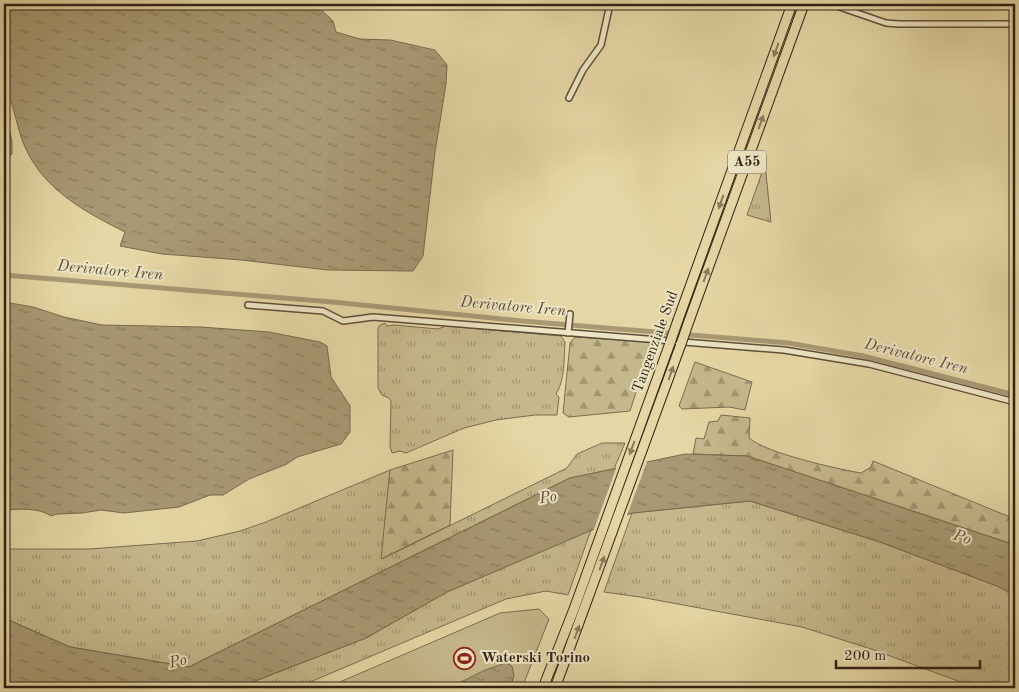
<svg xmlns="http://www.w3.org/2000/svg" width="1019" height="692" font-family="'Old Standard TT',serif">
<defs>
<pattern id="grass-tufts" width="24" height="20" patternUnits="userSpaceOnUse" patternTransform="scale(1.25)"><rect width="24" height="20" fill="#c6b88d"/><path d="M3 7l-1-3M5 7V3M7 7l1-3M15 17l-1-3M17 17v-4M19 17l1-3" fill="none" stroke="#a19572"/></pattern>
<pattern id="forest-firs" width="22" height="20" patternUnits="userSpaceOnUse" patternTransform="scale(1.25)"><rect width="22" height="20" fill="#c6b88d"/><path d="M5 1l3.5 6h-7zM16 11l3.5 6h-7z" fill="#a19572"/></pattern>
<pattern id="water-ripples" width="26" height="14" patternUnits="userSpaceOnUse" patternTransform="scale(1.25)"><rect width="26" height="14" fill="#a89974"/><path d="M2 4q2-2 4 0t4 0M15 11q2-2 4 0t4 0" fill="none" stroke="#897c5e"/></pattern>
</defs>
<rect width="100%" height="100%" fill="#e5d7a5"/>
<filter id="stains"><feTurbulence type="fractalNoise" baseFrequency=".004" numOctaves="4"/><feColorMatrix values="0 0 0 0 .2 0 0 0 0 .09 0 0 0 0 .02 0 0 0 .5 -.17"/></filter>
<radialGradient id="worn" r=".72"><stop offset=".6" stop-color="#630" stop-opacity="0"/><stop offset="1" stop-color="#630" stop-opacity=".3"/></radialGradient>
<g fill="url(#grass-tufts)" stroke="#7c6c51">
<polygon points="765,164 771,222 747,215"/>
<path d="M385 323 387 326 394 325 438 329 446 326 561 336 565 342C564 357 565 381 556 394L559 397 557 415H535L496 420 464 428 406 453 400 451 392 453 390 446 391 401 389 398 382 395 378 388V328L380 325Z"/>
<polygon points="602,443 625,443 614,469 570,478 189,667 70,647 4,618 4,549 89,549 197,541 240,531 266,522 390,470 382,559 567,468 577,454"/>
<polygon points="750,501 880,542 997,586 1015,595 1015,688 977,688 871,649 802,627 640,597 604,592 632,513"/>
<polygon points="591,530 568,595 546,591 506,599 296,688 237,688 366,638 447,592"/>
</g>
<g fill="url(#forest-firs)" stroke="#7c6c51">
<polygon points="575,337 652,342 630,411 569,417 563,413 570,343"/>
<polygon points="695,362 752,382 745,410 729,407 682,409 679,406"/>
<path d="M721 415 750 418 749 438C766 453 837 469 861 473L871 467 873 461 1015 519V545L747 456 693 454 696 438 704 439 709 422 718 421Z"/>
<polygon points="453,450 450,525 381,559 390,470"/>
</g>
<polygon fill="#c6b88d" stroke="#7c6c51" points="539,609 549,619 522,688 326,688 500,613"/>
<g fill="url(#water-ripples)" stroke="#78694e">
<path d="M4 4H315L333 21 336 32 360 39 390 40 435 50 447 65 446 84 435 152 423 256 413 271 328 270 241 260 162 254 120 246 125 232C85 212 44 190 25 147 16 127 15 105 4 85Z"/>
<polygon points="4,108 12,141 12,154 8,157 4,157"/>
<path d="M4 302 33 307 64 317 102 325 201 327 269 332 320 342 327 346 331 377 350 406V432L341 444 297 457 287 464 249 479 223 495H210L179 507 124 513 101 510 82 513 57 514 51 516C41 508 16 508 4 511Z"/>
<polygon points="685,454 747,456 1015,545 1015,595 997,586 880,542 750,501 632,513 447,592 366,638 237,688 21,688 4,682 4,618 70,647 189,667 570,478"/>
<polygon points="506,663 512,666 514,676 510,688 449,688 485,670"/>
</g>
<polygon fill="#e5d7a5" points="648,459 626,518 593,532 617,466"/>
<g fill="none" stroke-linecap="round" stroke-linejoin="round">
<polyline stroke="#a89974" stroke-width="5" points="4,275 332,302 522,321 788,343 863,356 1015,395"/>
<defs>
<g id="minor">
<polyline points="831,4 886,23 899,24 1015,24"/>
<polyline points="569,98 583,70 601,45 610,4"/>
<polyline points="248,305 323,311 343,321 373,317 784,350 869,364 1015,402"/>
<polyline points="568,333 570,314"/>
</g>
<g id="motorway">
<polyline points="678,320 792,4"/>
<polyline points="689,321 804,4"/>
<polyline points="543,688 574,609 670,343"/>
<polyline points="555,688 681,344"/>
</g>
</defs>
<use href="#minor" stroke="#5e4e39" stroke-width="8"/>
<use href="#motorway" stroke="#312115" stroke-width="11"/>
<use href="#minor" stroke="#eee5c4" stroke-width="5"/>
<use href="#motorway" stroke="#e5d7a5" stroke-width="9"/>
<defs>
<g id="motorway-bridge">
<polyline points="670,343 678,320"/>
<polyline points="681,344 689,321"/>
</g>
</defs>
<use href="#motorway-bridge" stroke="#312115" stroke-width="11" stroke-linecap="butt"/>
<use href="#motorway-bridge" stroke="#e5d7a5" stroke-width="9"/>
</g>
<defs><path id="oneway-solid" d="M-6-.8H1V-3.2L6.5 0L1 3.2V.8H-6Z" transform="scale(1.25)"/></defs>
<g fill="#8b7c5d">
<use href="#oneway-solid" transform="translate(776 50) rotate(110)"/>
<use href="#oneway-solid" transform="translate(761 122) rotate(-70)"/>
<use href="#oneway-solid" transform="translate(721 202) rotate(110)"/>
<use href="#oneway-solid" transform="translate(706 275) rotate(-70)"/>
<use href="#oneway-solid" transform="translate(671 373) rotate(-70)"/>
<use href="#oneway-solid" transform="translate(632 448) rotate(110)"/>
<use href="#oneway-solid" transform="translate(602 563) rotate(-70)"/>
<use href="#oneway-solid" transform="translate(577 632) rotate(-70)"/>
</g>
<defs>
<symbol id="stadium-ring" viewBox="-11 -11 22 22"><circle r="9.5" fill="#eee5c4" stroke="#8f2418" stroke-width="1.5"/><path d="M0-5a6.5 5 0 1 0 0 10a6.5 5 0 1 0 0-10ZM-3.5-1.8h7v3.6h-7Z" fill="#8f2418"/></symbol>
</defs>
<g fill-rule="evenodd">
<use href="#stadium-ring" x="452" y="646" width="25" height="25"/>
</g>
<g text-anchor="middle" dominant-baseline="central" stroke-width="4" stroke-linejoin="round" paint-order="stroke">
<rect fill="#eee5c4" stroke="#6a5c4a" stroke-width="1" x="728" y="150.5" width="38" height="23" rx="4"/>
<g font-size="14" font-weight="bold" fill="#312115">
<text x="747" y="162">A55</text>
</g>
<g font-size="15" fill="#312115" stroke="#eee5c4">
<text transform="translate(656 342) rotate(-70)">Tangenziale Sud</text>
</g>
<g font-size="15" font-weight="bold" fill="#312115" stroke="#eee5c4" text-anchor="start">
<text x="481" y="658">Waterski Torino</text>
</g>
<g font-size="16" font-style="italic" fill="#5b4b36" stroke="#eee5c4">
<text transform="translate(110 271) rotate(5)">Derivatore Iren</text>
<text transform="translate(513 307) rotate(5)">Derivatore Iren</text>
<text transform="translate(916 357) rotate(14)">Derivatore Iren</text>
<text transform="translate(548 498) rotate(-10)">Po</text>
<text transform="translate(962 538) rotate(18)">Po</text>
<text transform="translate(178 662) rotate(-14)">Po</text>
</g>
</g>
<rect width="1019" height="692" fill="none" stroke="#e5d7a5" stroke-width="20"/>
<rect x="5" y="5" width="1009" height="682" fill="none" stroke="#312115" stroke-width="2.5"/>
<rect x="10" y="10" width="999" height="672" fill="none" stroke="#312115"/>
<path d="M836 660v8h144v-8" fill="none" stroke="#312115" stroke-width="2.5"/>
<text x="844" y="660" font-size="15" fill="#312115" stroke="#eee5c4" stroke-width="4" paint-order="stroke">200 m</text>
<rect width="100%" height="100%" filter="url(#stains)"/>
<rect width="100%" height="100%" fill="url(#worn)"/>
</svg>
